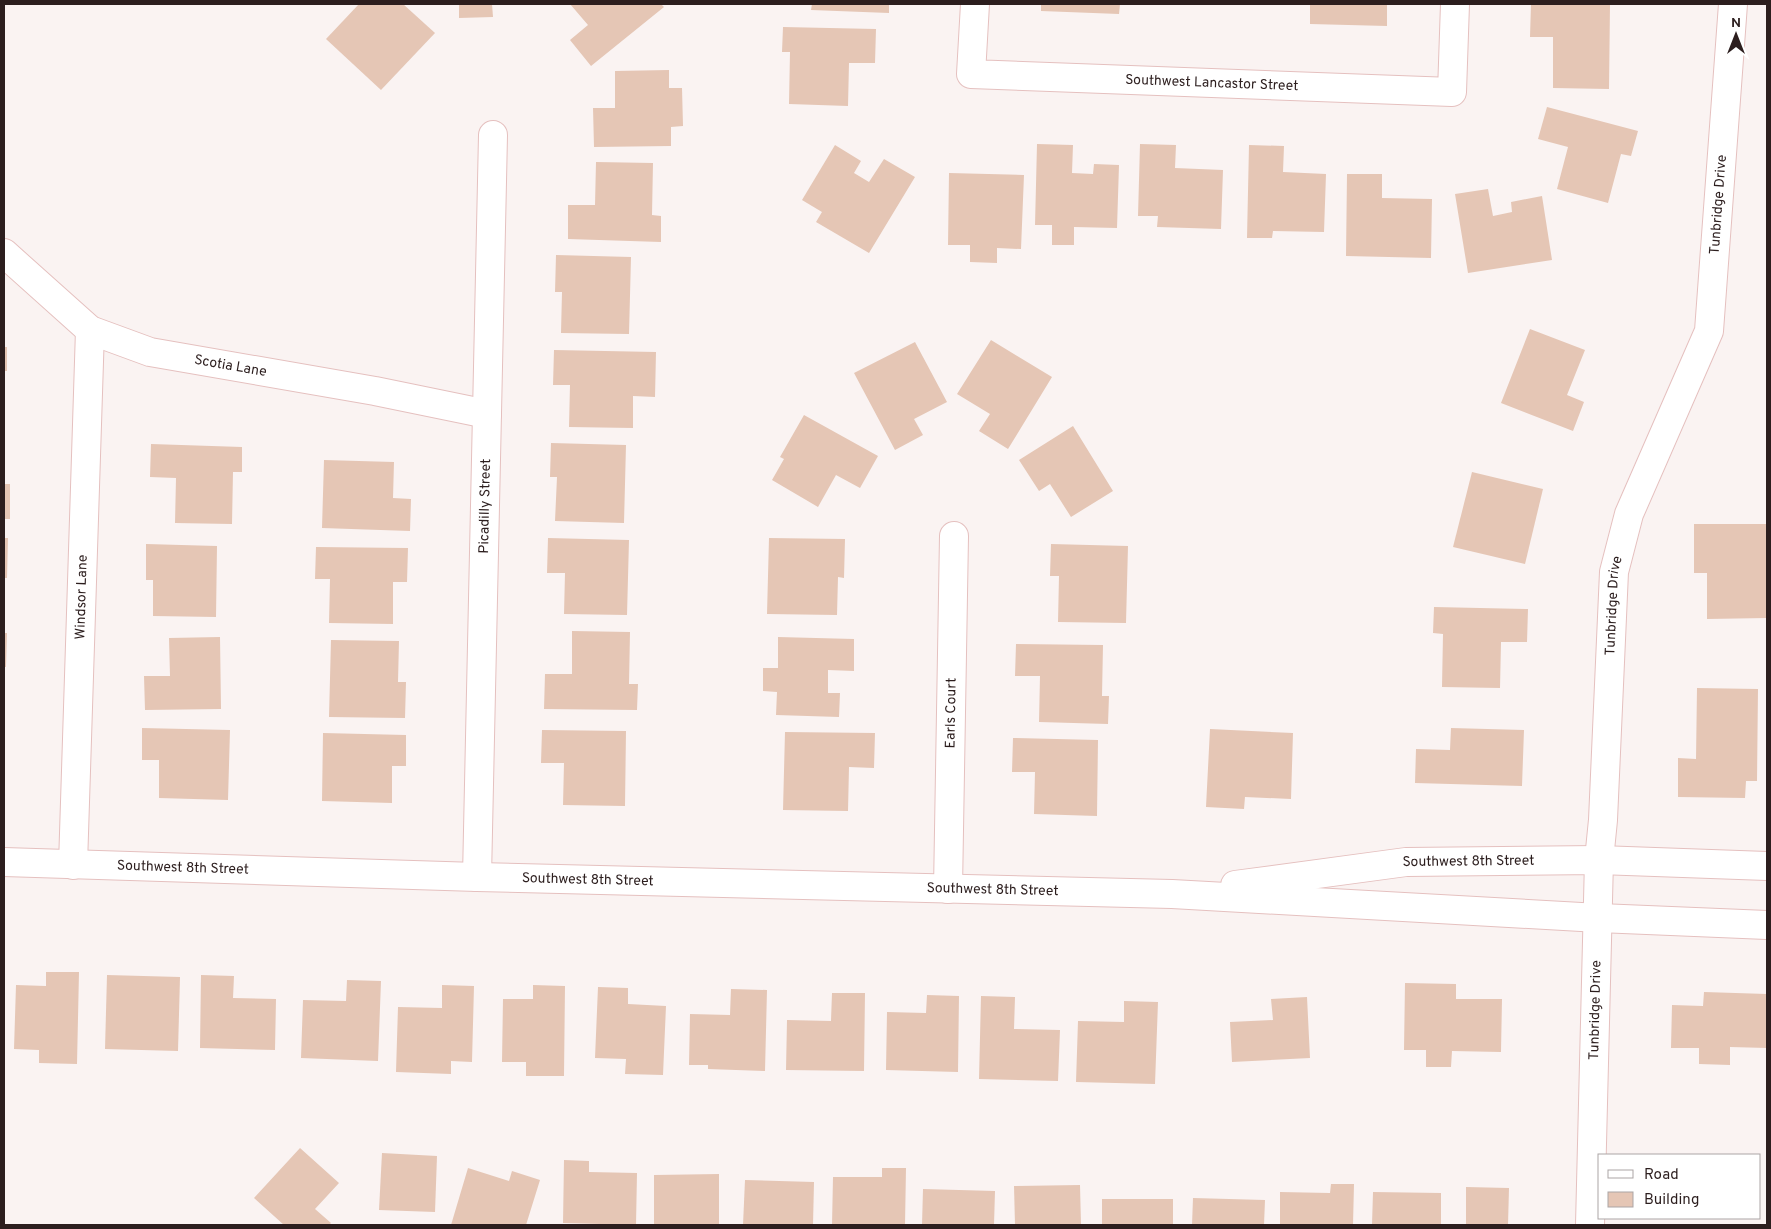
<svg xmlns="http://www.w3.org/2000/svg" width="1771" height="1229" font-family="Overpass,sans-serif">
<rect width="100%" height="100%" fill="#faf3f2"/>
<g fill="#e5c6b5">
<polygon points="359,4 403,4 435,33 381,90 326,39"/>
<polygon points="459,4 492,4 493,17 459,18"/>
<polygon points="570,4 661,4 664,7 591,66 570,40 588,25"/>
<polygon points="812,4 889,4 889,13 811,10"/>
<polygon points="1041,4 1120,4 1119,14 1041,11"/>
<polygon points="1310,4 1387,4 1387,26 1310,24"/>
<polygon points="1531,4 1610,4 1609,89 1553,88 1553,37 1530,37"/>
<polygon points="783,27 876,29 875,63 849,63 848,106 789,104 790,52 782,52"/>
<polygon points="669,70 669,88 682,88 683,126 671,127 671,146 594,147 593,108 615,108 615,71"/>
<polygon points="1547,107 1638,131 1631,156 1621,154 1608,203 1557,189 1568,147 1538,139"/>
<polygon points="1037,144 1073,145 1072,173 1093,174 1094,164 1119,165 1117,228 1074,227 1074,245 1052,245 1052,225 1035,225"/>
<polygon points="1140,144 1176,145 1175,168 1223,170 1221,229 1157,227 1158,216 1138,216"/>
<polygon points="835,145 861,161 854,173 869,182 884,159 915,177 869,253 816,222 822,212 802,200"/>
<polygon points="1249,145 1284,146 1283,172 1326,174 1324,232 1273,231 1272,238 1247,238"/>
<polygon points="596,162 653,163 652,215 661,216 661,242 568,239 568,205 595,205"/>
<polygon points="949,173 1024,175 1021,249 997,248 997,263 970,262 970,245 948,245"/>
<polygon points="1347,174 1382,174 1382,198 1432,199 1431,258 1346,256"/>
<polygon points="1488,189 1493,216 1512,212 1511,202 1542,196 1552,260 1468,273 1455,194"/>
<polygon points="556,255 631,257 629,334 561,333 562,292 555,292"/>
<polygon points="1530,329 1585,350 1567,395 1584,402 1573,431 1501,403"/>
<polygon points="991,340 1052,377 1008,449 979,431 990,414 957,394"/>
<polygon points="915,342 947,402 914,419 923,435 895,450 854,373"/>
<rect x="4" y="347" width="3" height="24"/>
<polygon points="554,350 656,352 655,397 633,396 633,428 569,427 570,385 553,385"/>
<polygon points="804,415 878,456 860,488 836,475 818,507 772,480 784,459 780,457"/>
<polygon points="1073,426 1113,491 1071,517 1050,484 1039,491 1019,460"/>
<polygon points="551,443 626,445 624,523 555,521 557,477 550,477"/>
<polygon points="151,444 242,447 242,472 233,472 232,524 175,523 176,478 150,477"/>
<polygon points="324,460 394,462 393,498 411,499 410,531 322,528"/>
<polygon points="1472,472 1543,489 1525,564 1453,547"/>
<rect x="4" y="484" width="6" height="35"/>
<polygon points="1694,524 1767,524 1767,618 1707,619 1707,573 1694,573"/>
<polygon points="4,538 8,538 7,578 4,578"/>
<polygon points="548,538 629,540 627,615 564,614 565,573 547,573"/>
<polygon points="769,538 845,539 844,578 838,577 837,615 767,614"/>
<polygon points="146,544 217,546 216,617 153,616 153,580 146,580"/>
<polygon points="1051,544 1128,546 1126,623 1058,622 1059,576 1050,576"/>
<polygon points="316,547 408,548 407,582 393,582 393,624 329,623 330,579 315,579"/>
<polygon points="1434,607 1528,609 1527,642 1501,642 1500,688 1442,687 1443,634 1433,633"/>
<polygon points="572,631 630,632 629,684 638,684 637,710 544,709 545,674 572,674"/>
<polygon points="4,633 7,633 6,667 4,667"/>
<polygon points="220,637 221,709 145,710 144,676 170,676 169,638"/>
<polygon points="778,637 854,639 854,671 828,670 828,693 840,693 839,717 776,715 777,692 763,691 763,668 778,668"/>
<polygon points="331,640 399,641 398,682 406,682 405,718 329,717"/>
<polygon points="1016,644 1103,645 1102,696 1109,696 1108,724 1039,722 1040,676 1015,676"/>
<polygon points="1697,688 1758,689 1757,781 1746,781 1745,798 1678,797 1678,758 1696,759"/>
<polygon points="142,728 230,730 228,800 159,798 159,760 142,760"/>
<polygon points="1451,728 1524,730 1522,786 1415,783 1416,749 1450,750"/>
<polygon points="1210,729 1293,733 1291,799 1245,797 1244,809 1206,807"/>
<polygon points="542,730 626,731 625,806 563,805 564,763 541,763"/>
<polygon points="785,732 875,733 874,768 849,767 848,811 783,810"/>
<polygon points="323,733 406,735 406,766 392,766 392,803 322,801"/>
<polygon points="1013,738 1098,740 1097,816 1034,814 1035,772 1012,772"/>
<polygon points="46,972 79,972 77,1064 39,1063 39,1050 14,1049 16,985 46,986"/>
<polygon points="107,975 180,977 178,1051 105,1049"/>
<polygon points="201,975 234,976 233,998 276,999 275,1050 200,1048"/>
<polygon points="347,980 381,981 378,1061 301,1058 303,1000 346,1001"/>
<polygon points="1405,983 1456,984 1456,999 1502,999 1501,1052 1452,1051 1451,1067 1426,1067 1426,1050 1404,1050"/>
<polygon points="442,985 474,986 472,1062 451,1061 451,1074 396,1072 398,1007 442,1008"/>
<polygon points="533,985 565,986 564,1076 526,1076 526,1062 502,1062 503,999 533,999"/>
<polygon points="598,987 628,988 628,1004 666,1006 663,1075 625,1074 626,1059 595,1058"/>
<polygon points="731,989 767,990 765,1071 708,1069 708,1065 689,1065 690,1014 730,1015"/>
<polygon points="1704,992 1767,994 1767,1048 1730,1047 1730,1065 1699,1064 1699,1048 1671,1048 1672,1005 1703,1006"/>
<polygon points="832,993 865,993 864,1071 786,1070 787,1020 831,1021"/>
<polygon points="927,995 959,996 958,1072 886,1070 887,1012 926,1013"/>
<polygon points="981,996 1015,997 1014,1029 1060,1030 1058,1081 979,1079"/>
<polygon points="1307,997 1310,1058 1232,1062 1230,1022 1273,1020 1271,999"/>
<polygon points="1124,1001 1158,1002 1155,1084 1076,1082 1078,1021 1124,1022"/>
<polygon points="300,1148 339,1183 315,1209 331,1223 329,1225 284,1225 254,1198"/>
<polygon points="382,1153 437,1156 435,1212 379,1210"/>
<polygon points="564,1160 589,1161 589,1172 637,1173 636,1225 563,1223"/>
<polygon points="468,1168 509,1181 512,1171 540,1180 526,1225 451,1225"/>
<polygon points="882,1168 906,1168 905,1225 832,1225 833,1177 882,1177"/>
<polygon points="719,1174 719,1225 654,1225 654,1175"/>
<polygon points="745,1180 814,1182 813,1225 743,1225"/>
<polygon points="1331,1184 1354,1184 1353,1225 1280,1225 1280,1192 1330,1193"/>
<polygon points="1080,1185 1081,1225 1015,1225 1014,1186"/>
<polygon points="1466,1187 1509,1188 1508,1225 1466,1225"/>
<polygon points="923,1189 995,1191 994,1225 922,1225"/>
<polygon points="1373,1192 1441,1193 1441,1225 1372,1225"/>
<polygon points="1193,1198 1265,1200 1264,1225 1192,1225"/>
<rect x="1102" y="1199" width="71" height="26"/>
</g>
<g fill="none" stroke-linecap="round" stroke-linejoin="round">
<defs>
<g id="minor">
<path id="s1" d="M975 4 971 74 1452 92 1455 4"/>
<path id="s2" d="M4 253 90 330 150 352 375 391 487 414"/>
<path id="s3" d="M4 862 477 877 1172 894 1599 918 1767 925"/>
<path id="s4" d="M73 865 90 330"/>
<path id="s5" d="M477 877 493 135"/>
<path id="s6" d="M1235 885 1406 862 1599 860 1767 866"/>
<path id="s7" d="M948 889 954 536"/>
<path id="s8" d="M1590 1225 1599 860 1603 820 1614 572 1629 514 1709 331 1733 4"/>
</g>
</defs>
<use href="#minor" stroke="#e5c0bf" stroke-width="30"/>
<use href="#minor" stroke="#fff" stroke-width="28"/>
</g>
<g text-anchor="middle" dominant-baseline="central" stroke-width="4" stroke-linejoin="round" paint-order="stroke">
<g font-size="14" fill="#2c1e1e" stroke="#fff">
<text stroke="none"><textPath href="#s1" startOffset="311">Southwest Lancastor Street</textPath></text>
<text stroke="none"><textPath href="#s8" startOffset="1040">Tunbridge Drive</textPath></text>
<text stroke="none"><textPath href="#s2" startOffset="261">Scotia Lane</textPath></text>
<text stroke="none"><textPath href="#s5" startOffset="371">Picadilly Street</textPath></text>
<text stroke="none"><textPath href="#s4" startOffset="268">Windsor Lane</textPath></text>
<text stroke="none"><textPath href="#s8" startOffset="620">Tunbridge Drive</textPath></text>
<text stroke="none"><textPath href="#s7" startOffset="176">Earls Court</textPath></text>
<text stroke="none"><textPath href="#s6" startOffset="235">Southwest 8th Street</textPath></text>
<text stroke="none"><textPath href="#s3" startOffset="179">Southwest 8th Street</textPath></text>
<text stroke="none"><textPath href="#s3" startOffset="584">Southwest 8th Street</textPath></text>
<text stroke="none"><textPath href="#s3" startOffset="989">Southwest 8th Street</textPath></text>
<text stroke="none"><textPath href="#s8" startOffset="215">Tunbridge Drive</textPath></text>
</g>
</g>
<rect width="1771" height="1229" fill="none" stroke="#2c1e1e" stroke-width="10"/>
<rect x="1598" y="1154" width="162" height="65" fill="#ffffff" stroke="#aba5a5"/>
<rect x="1608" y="1170" width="25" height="8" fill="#ffffff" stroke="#aba5a5"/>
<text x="1644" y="1179" font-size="15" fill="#2c1e1e">Road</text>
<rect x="1608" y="1192" width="25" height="15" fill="#e5c6b5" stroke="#aba5a5"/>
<text x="1644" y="1204" font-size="15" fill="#2c1e1e">Building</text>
<g transform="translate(1736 35)" stroke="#ffffff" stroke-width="4" paint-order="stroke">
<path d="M0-4L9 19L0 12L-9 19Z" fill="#2c1e1e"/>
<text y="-8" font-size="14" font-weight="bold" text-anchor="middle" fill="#2c1e1e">N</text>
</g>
</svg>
